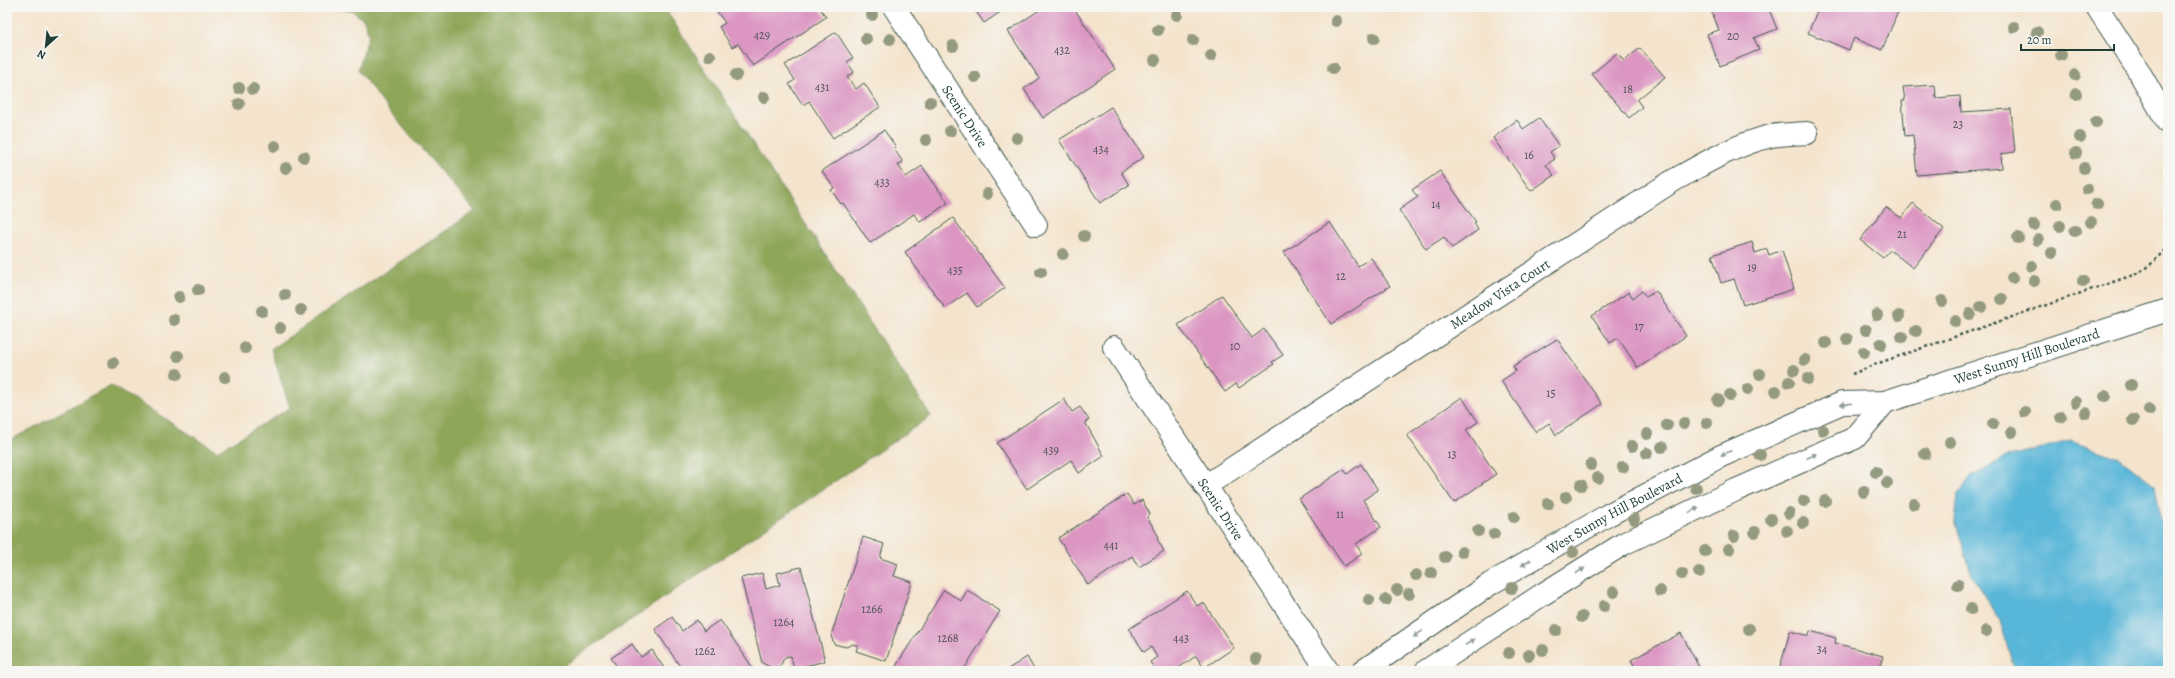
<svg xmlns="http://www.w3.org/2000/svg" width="2175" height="678" font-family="Alegreya,serif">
<rect width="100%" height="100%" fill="#f6f6f2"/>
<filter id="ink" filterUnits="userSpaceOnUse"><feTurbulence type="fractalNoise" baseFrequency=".025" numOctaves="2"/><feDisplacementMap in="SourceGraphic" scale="8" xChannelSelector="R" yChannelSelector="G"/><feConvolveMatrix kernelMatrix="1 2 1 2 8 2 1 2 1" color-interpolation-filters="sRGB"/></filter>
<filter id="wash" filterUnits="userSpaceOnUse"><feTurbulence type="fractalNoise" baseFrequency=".012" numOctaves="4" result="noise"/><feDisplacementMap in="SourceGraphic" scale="16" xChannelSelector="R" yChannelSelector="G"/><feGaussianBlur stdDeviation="0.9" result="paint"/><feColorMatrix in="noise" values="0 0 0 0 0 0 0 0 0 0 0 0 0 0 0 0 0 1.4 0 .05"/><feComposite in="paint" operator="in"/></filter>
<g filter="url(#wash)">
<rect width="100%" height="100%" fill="#f4e4cd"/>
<polygon fill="#8ea658" stroke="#567246" points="317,7 664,7 931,416 556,671 7,671 7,442 111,385 217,451 290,408 271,349 475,211 389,111 358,70 369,35 364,20 351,10 322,9"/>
<polygon fill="#59b6d8" stroke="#3c7a86" points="2070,441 2120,458 2155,485 2160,516 2168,537 2168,671 2015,671 2000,621 1973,578 1955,521 1958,494 1970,478 2006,457"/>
<g id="blocks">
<g fill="#db96c2">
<polygon points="714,7 819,7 826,17 753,66 738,44 732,47 719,27 725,23"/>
<polygon points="973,7 1008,7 984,23"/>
<polygon points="1044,7 1073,7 1115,69 1043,118 1024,89 1039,78 1008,31"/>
<polygon points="1710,7 1768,7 1777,29 1754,38 1759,50 1720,66 1707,34 1719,30"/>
<polygon points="1819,7 1834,9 1835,7 1900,7 1882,50 1854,38 1849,50 1808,33"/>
<polygon points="836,32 853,58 847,62 854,72 847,77 856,89 864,83 880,107 833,138 809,101 803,105 789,84 795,80 785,65"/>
<polygon points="1640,48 1665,77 1637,100 1642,107 1629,118 1592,74 1617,53 1624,61"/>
<polygon points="1935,85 1936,98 1960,96 1961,112 2011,109 2015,152 2001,154 2002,168 1917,175 1913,135 1905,136 1902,101 1905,101 1903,87"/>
<polygon points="1111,107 1144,157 1121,172 1129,185 1100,203 1059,140"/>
<polygon points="1539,118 1559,146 1550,152 1555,159 1546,165 1554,175 1531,191 1493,138 1517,120 1523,129"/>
<polygon points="884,130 896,147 894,149 903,162 898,165 906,177 922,166 948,203 920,222 914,214 870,243 843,203 841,204 831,190 834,188 822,171"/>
<polygon points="1440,171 1476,222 1474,223 1478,230 1452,248 1444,237 1426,249 1399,210 1418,197 1412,190"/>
<polygon points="1913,203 1944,229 1913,268 1890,250 1883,258 1860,240 1886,207 1901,218"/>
<polygon points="953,218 1005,288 977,307 967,293 945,308 905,252"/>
<polygon points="1330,222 1358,266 1371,258 1390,286 1331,324 1284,252"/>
<polygon points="1752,242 1755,253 1767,249 1769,255 1782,250 1794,289 1743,305 1734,279 1721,283 1712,255"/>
<polygon points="1642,291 1646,297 1656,291 1686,336 1638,368 1618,338 1610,343 1592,316 1629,292 1633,298"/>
<polygon points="1222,295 1252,338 1264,329 1283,355 1272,362 1274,364 1239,388 1236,384 1225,392 1178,325"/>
<polygon points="1557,339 1602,404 1556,435 1549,423 1536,432 1501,381 1516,371 1513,366"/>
<polygon points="1462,397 1478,422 1466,430 1496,474 1454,503 1407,435"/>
<polygon points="1064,399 1072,412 1080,407 1089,420 1085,422 1104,456 1079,473 1071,460 1027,489 997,443"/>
<polygon points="1361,464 1378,490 1363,500 1381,527 1356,544 1362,554 1344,566 1299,499 1344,469 1347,474"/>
<polygon points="1127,494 1134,505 1142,500 1150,514 1147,517 1159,537 1157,539 1164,551 1139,567 1132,556 1088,585 1058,538"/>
<polygon points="863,537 884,544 880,558 898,564 894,576 912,582 886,661 856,651 858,646 853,644 846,647 834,644 831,636"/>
<polygon points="801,567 825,661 794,669 791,656 785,657 780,666 772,668 762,663 741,578 762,573 766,589 780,585 777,573"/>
<polygon points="944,590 961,601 967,590 1000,611 963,671 904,671 896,666"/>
<polygon points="1187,591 1197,606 1203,602 1234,648 1204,668 1196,656 1174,671 1156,671 1150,662 1157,657 1151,647 1144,652 1129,629"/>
<polygon points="672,617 682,631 697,620 704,631 720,620 755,671 683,671 655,629"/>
<polygon points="1790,631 1809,636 1810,631 1836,638 1835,643 1883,656 1879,671 1779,671"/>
<polygon points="1681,633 1701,671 1637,671 1631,660"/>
<polygon points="632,644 641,657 652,650 666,671 620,671 611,658"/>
<polygon points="1027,657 1035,671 1005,671"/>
</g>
</g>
</g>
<g filter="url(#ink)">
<use href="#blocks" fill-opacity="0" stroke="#3f564b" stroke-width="1"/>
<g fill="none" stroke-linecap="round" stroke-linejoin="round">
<defs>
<g id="minor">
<path id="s1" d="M894 7 1036 225"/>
<path id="s2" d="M1114 347 1328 671"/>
<path id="s3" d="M1205 486 1671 182C1703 164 1734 145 1771 136 1782 134 1795 134 1807 133"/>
<path id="s4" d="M1363 671 1490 584 1608 515 1721 456 1842 403 1885 402 2168 310"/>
<polyline points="1426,671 1540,596 1623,544 1736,490 1855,438 1885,402"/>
</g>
<polyline id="major" points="2097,7 2138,70 2168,123"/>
</defs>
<use href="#minor" stroke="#3f564b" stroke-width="24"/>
<use href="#major" stroke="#3f564b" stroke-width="24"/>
<polyline stroke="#3f564b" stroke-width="2.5" stroke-dasharray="3 3" stroke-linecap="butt" points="1852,374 1879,363 2136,274 2150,265 2168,247"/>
<use href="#minor" stroke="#fff" stroke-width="22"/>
<use href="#major" stroke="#fff" stroke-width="22"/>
</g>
<g fill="#939a7f">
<circle cx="872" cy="15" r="6"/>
<circle cx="1177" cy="15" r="6"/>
<circle cx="1336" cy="21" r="6"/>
<circle cx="2014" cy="27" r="6"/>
<circle cx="1158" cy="30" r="6"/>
<circle cx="2037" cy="32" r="6"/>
<circle cx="1374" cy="38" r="6"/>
<circle cx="866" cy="39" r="6"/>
<circle cx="890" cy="39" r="6"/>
<circle cx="1193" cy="40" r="6"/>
<circle cx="953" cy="46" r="6"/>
<circle cx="2061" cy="55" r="6"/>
<circle cx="710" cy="56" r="6"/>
<circle cx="1211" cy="56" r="6"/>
<circle cx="1155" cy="60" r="6"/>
<circle cx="1333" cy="68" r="6"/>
<circle cx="736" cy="75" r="6"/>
<circle cx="2075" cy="75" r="6"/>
<circle cx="975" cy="77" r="6"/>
<circle cx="239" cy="88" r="6"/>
<circle cx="253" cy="89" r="6"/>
<circle cx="2076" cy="94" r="6"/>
<circle cx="764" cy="97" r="6"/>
<circle cx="930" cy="102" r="6"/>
<circle cx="239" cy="104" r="6"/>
<circle cx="2096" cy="122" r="6"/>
<circle cx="950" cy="131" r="6"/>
<circle cx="2080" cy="137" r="6"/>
<circle cx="1017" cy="138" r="6"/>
<circle cx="926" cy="140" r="6"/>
<circle cx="275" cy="146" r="6"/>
<circle cx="2076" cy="153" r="6"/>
<circle cx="304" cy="157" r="6"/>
<circle cx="286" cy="168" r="6"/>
<circle cx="2084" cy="168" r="6"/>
<circle cx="2087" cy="189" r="6"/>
<circle cx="987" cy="194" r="6"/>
<circle cx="2057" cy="204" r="6"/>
<circle cx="2097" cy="204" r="6"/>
<circle cx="2091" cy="222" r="6"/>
<circle cx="2034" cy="225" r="6"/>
<circle cx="2060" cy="226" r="6"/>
<circle cx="2075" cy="231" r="6"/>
<circle cx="1084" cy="236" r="6"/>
<circle cx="2018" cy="238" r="6"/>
<circle cx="2038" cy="240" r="6"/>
<circle cx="2052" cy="253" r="6"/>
<circle cx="1063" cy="254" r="6"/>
<circle cx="2032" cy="266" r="6"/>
<circle cx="1041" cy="272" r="6"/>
<circle cx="2012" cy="278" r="6"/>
<circle cx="2034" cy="281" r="6"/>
<circle cx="2083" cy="281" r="6"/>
<circle cx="198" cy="290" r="6"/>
<circle cx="285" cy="295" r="6"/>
<circle cx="179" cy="297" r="6"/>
<circle cx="2002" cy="299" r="6"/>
<circle cx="1942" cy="301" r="6"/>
<circle cx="1981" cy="307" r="6"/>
<circle cx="301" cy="310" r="6"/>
<circle cx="262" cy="311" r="6"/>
<circle cx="1970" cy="314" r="6"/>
<circle cx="1877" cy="315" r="6"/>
<circle cx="1899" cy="316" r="6"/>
<circle cx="174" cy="320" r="6"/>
<circle cx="1955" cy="321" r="6"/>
<circle cx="280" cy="328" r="6"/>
<circle cx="1866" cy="330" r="6"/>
<circle cx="1916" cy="331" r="6"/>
<circle cx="1902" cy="337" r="6"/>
<circle cx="1847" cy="339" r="6"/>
<circle cx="1826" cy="343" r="6"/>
<circle cx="1881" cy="344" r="6"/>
<circle cx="245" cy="348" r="6"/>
<circle cx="1864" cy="352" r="6"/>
<circle cx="178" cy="356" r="6"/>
<circle cx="1805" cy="360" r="6"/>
<circle cx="113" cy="363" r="6"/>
<circle cx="1794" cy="370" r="6"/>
<circle cx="177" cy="374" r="6"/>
<circle cx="1760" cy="374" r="6"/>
<circle cx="225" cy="377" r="6"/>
<circle cx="1808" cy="379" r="6"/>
<circle cx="1789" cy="382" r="6"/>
<circle cx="2131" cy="385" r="6"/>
<circle cx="1748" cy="389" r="6"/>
<circle cx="1776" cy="391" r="6"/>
<circle cx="1730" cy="395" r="6"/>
<circle cx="2105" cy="396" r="6"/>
<circle cx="1718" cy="400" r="6"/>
<circle cx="2076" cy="402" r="6"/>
<circle cx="2149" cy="410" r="6"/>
<circle cx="2025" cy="412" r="6"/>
<circle cx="2086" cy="413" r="6"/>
<circle cx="2061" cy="417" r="6"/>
<circle cx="2133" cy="420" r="6"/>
<circle cx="1684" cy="423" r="6"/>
<circle cx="1707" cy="423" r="6"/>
<circle cx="1993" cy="424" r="6"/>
<circle cx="1667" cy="425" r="6"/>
<circle cx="1823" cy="430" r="6"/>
<circle cx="2012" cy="432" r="6"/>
<circle cx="1647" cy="434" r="6"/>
<circle cx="1950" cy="442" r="6"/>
<circle cx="1632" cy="446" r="6"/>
<circle cx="1662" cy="447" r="6"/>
<circle cx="1647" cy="453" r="6"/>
<circle cx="1925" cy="454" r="6"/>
<circle cx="1760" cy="455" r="6"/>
<circle cx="1591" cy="465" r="6"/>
<circle cx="1623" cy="467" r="6"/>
<circle cx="1876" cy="472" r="6"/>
<circle cx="1598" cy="478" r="6"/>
<circle cx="1887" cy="483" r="6"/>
<circle cx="1581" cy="485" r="6"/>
<circle cx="1696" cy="488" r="6"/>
<circle cx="1864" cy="492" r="6"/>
<circle cx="1566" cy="497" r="6"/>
<circle cx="1804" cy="501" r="6"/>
<circle cx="1825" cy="501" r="6"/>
<circle cx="1548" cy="504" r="6"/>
<circle cx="1914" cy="504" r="6"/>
<circle cx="1789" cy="513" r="6"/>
<circle cx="1514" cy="517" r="6"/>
<circle cx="1634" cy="519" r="6"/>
<circle cx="1771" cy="519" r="6"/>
<circle cx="1803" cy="523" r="6"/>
<circle cx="1478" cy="531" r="6"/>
<circle cx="1787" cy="531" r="6"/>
<circle cx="1755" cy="532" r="6"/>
<circle cx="1494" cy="534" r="6"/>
<circle cx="1734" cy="536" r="6"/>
<circle cx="1729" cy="549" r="6"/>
<circle cx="1705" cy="551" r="6"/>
<circle cx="1462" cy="552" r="6"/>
<circle cx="1573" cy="552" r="6"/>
<circle cx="1445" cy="557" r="6"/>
<circle cx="1699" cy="572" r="6"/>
<circle cx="1431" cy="573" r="6"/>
<circle cx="1682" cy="574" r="6"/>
<circle cx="1416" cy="575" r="6"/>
<circle cx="1958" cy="585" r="6"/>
<circle cx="1512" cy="588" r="6"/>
<circle cx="1397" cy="590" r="6"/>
<circle cx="1660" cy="591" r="6"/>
<circle cx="1614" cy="592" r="6"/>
<circle cx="1409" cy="594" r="6"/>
<circle cx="1369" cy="600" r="6"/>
<circle cx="1386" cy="600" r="6"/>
<circle cx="1604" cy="606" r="6"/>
<circle cx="1971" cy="609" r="6"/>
<circle cx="1582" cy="617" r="6"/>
<circle cx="1749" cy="629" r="6"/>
<circle cx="1556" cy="630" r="6"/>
<circle cx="1986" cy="631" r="6"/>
<circle cx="1543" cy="650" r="6"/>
<circle cx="1509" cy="653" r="6"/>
<circle cx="1529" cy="655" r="6"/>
<circle cx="1256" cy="659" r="6"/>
</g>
<defs><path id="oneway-solid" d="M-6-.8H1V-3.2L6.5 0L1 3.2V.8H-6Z"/></defs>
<g fill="#8f9e9a">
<use href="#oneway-solid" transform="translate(1846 404) rotate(174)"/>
<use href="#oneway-solid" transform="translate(1726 453) rotate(156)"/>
<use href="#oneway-solid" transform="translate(1812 456) rotate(-24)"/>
<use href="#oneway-solid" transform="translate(1694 510) rotate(-26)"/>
<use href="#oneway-solid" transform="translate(1526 563) rotate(150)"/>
<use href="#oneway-solid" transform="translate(1580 571) rotate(-32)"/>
<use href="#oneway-solid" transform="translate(1418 634) rotate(145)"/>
<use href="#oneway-solid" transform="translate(1470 642) rotate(-33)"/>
</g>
</g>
<g text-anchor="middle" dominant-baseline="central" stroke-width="3" stroke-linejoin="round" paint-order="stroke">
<g font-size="12" fill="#4e5358">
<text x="762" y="35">429</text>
<text x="1733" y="36">20</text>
<text x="1062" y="50">432</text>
<text x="822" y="87">431</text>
<text x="1628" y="89">18</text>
<text x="1958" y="124">23</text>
<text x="1101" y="149">434</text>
<text x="1529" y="155">16</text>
<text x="882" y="182">433</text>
<text x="1436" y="204">14</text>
<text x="1902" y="234">21</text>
<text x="1752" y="267">19</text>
<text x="955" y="270">435</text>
<text x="1341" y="276">12</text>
<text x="1639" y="326">17</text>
<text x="1235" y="346">10</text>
<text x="1551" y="393">15</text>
<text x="1051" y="450">439</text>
<text x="1452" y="454">13</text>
<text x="1340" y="514">11</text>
<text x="1111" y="545">441</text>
<text x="872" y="609">1266</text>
<text x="784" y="622">1264</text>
<text x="948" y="638">1268</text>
<text x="1181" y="638">443</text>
<text x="1822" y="649">34</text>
<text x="705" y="651">1262</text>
</g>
<g font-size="14" fill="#1f3d34" stroke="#f6f6f2">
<text stroke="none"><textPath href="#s1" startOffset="130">Scenic Drive</textPath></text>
<text stroke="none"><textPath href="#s3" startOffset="352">Meadow Vista Court</textPath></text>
<text stroke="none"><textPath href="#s4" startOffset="742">West Sunny Hill Boulevard</textPath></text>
<text stroke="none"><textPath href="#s2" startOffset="194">Scenic Drive</textPath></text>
<text stroke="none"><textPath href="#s4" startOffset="297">West Sunny Hill Boulevard</textPath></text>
</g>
</g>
<rect width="2175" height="678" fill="none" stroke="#f6f6f2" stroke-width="24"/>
<g transform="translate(46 46) rotate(207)" stroke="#f6f6f2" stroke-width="3" paint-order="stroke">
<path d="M0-3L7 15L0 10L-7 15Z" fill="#1f3d34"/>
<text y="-6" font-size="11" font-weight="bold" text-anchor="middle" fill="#1f3d34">N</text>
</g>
<path d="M2021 44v6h93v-6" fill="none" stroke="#1f3d34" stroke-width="2"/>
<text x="2027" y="44" font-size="12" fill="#1f3d34" stroke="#f6f6f2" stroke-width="3" paint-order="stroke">20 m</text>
</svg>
